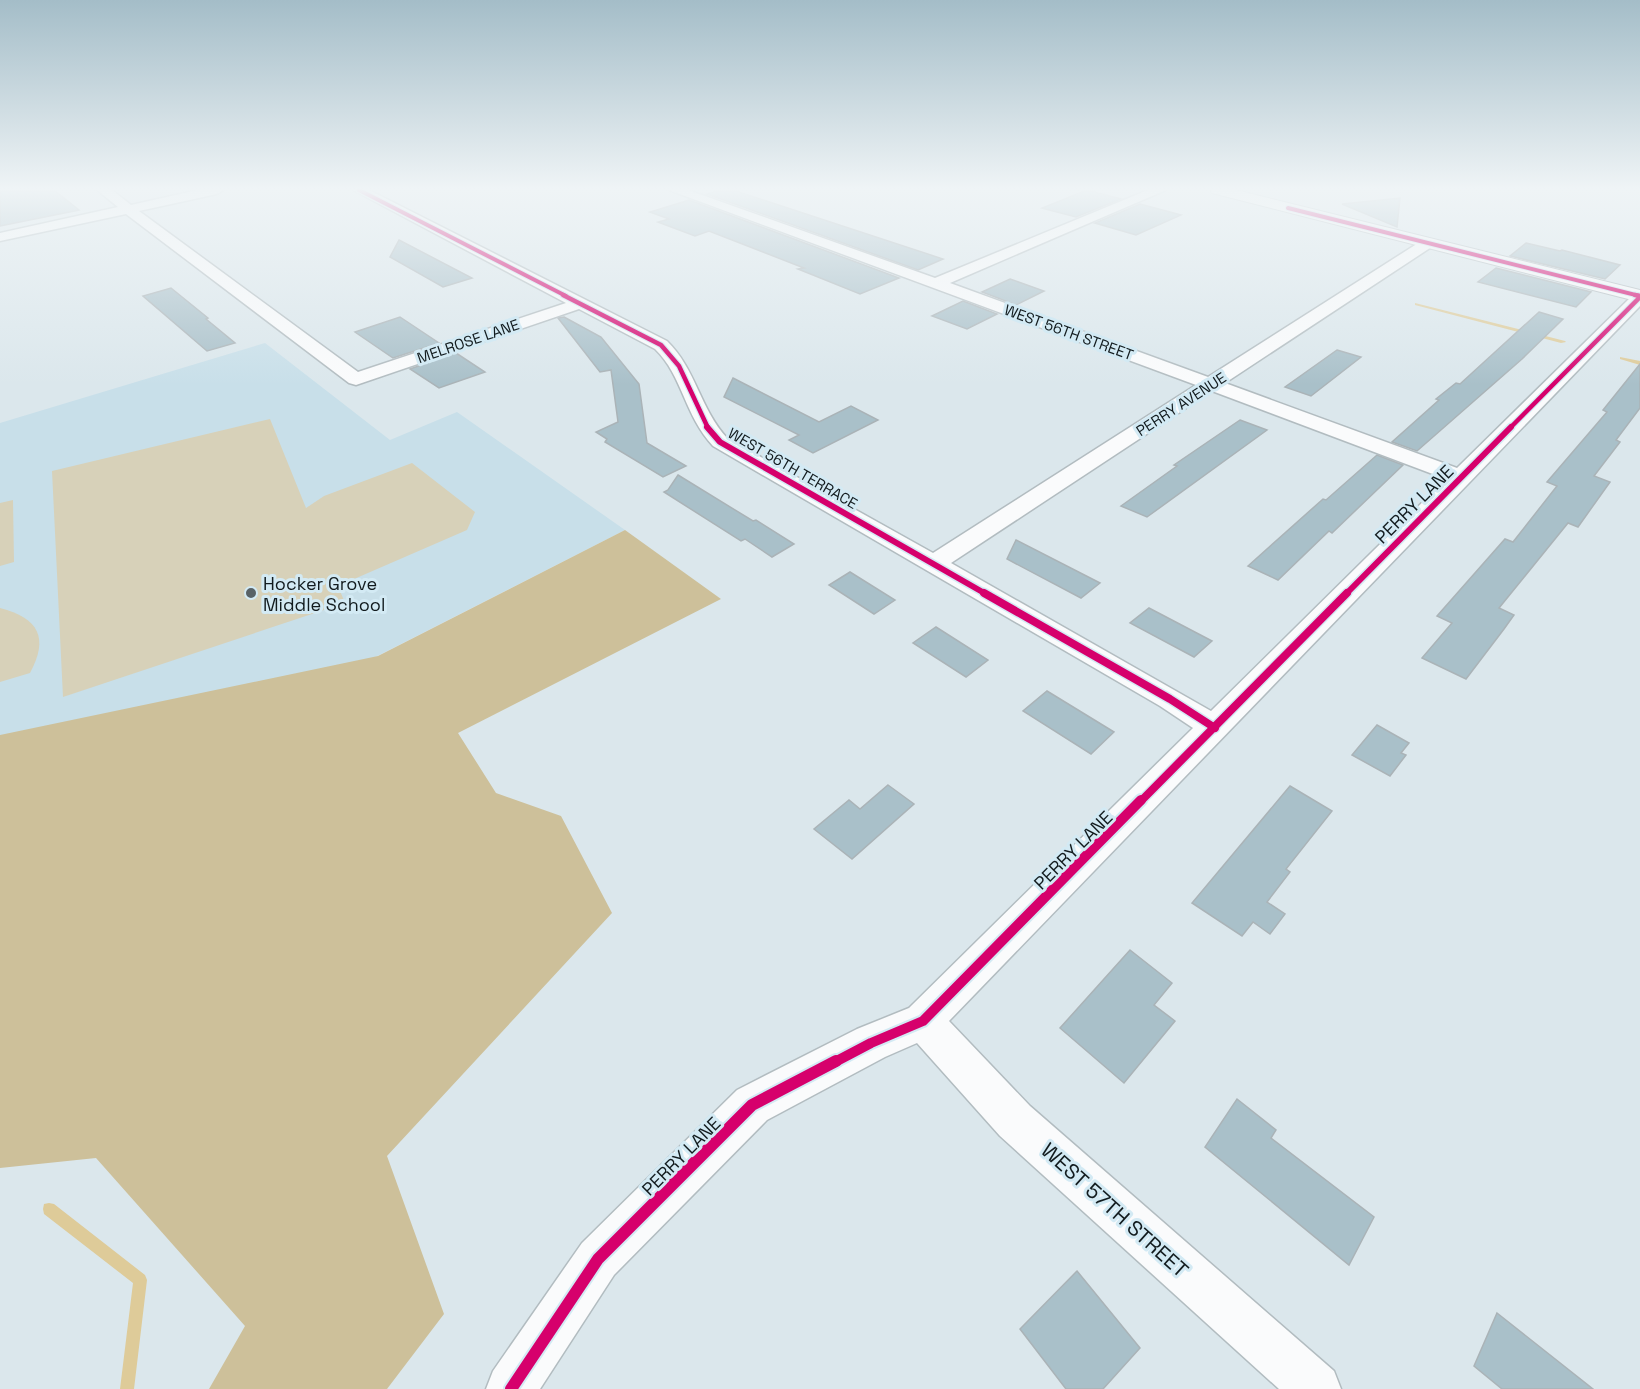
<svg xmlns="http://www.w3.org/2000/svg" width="1640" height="1389" font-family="'Space Grotesk',sans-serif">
<rect width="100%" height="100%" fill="#dbe7ec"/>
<polygon fill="#c8dfe9" points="265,343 390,440 457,412 625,530 0,848 0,423"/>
<g fill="#d7d1b9">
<polygon points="270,419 306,508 324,496 412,463 475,512 467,530 338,586 345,603 63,697 52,471"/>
<polygon points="13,500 14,562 0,566 0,503"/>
<path d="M0 608C39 618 49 638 30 673L0 682Z"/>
</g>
<polygon fill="#cdc09a" points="625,530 721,599 458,733 496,793 561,816 612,913 387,1156 444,1314 387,1389 209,1389 245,1326 96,1158 0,1168 0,735 378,656"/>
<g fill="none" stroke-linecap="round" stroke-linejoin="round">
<g fill="#decb99" fill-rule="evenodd">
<polygon points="1415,303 1565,341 1566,342 1561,343 1415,305"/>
<polygon points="1620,357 1640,361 1640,365 1620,359"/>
<polygon points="49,1203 54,1204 145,1275 147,1280 134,1389 120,1389 133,1283 44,1214 43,1209 44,1204"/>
</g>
</g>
<g fill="#a9c0c9" stroke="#aab3b7" stroke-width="1.5">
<polygon points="0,190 54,190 79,210 0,226"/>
<polygon points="720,190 733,190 943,259 918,270 707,194"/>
<polygon points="1087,190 1121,199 1076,217 1042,208"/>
<polygon points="1400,198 1397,227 1342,204"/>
<polygon points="689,200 899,278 860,294 798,269 804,268 709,231 695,236 658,222 669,219 650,212"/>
<polygon points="1140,204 1181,215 1136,235 1095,223"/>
<polygon points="399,240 472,278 443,287 390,257"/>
<polygon points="1526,243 1560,251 1562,250 1620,265 1605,279 1510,256"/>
<polygon points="1496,268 1591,292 1576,307 1478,282"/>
<polygon points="1010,279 1044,291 1016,305 982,292"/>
<polygon points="171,288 208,318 206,319 235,343 207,351 143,296"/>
<polygon points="963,301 997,314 967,329 932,316"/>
<polygon points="1539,312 1563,319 1522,359 1417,451 1392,442 1439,400 1436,399 1456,383 1460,384"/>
<polygon points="400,317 439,343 393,358 355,332"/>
<polygon points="564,317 601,337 639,384 647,443 686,466 663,477 605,442 607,439 596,432 618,422 611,370 600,372 558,318"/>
<polygon points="1337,350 1361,357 1311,396 1285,387"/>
<polygon points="456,353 485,372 439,388 410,369"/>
<polygon points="1640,364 1640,408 1616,440 1620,442 1594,476 1610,482 1578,527 1568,523 1499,608 1514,615 1504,629 1466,679 1422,658 1452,623 1437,616 1505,539 1513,542 1557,486 1547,482 1607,412 1603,410"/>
<polygon points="733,378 819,422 851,406 878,420 813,453 789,440 799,435 724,397"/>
<polygon points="1240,420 1267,430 1147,517 1121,506 1177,466 1174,465"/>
<polygon points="1377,455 1403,465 1332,533 1329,531 1278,580 1248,566 1323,499 1326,500"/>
<polygon points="678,475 753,521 756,520 794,544 772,557 745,539 741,541 664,492 668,490"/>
<polygon points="1016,540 1100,583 1081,598 1007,559"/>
<polygon points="850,572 895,600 874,614 829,585"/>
<polygon points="1149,608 1212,641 1194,657 1130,623"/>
<polygon points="936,627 988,660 966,677 913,643"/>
<polygon points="1047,691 1114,732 1091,754 1023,711"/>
<polygon points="1377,725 1409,743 1401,753 1406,755 1390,776 1352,755"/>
<polygon points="888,785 914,804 852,859 814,829 849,800 860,809"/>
<polygon points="1290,786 1332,811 1286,869 1290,872 1267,902 1285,914 1270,934 1253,922 1242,936 1192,903"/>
<polygon points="1130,950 1172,983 1154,1005 1175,1021 1124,1083 1060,1028"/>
<polygon points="1237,1099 1276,1130 1271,1138 1374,1217 1349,1265 1205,1147"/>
<polygon points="1077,1271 1140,1348 1103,1389 1066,1389 1020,1329"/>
<polygon points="1497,1313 1593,1389 1502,1389 1474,1366"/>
</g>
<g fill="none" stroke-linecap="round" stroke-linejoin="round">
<defs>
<path id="minor" d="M97 190H112L131 205 198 190H223L217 194 139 211 358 372 566 303 353 190H369L667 341C696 369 700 409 727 438L933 553 1196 385 669 190H688L935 278 1148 190H1166L950 283 1208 377 1423 240H1433L1435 243 1433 246 1225 383 1457 468 1634 294 1640 292V306L949 1021 1030 1106 1334 1371 1341 1389H1279L1000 1136 917 1043 885 1057 767 1120 614 1275 540 1389H486L493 1371 582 1243 737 1090 857 1029 909 1008 1193 728 1160 706 713 446C684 415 683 376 655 349L579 309 356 385 349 383 126 214 0 241V233L118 207ZM1212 391 1446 479 1211 711 951 563Z"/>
<polygon id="tertiary" points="1210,190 1236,190 1640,290 1640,302 1212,193"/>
</defs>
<use href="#minor" stroke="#b2bcc0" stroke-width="3"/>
<use href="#tertiary" stroke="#b2bcc0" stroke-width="2"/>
<use href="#minor" fill="#fafbfc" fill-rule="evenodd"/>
<use href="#tertiary" fill="#fafbfc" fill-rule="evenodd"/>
<defs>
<g id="cycleway-far5">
<polyline points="359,190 566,296"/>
<polyline points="1288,208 1640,296"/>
</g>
<g id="cycleway-far4">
<polyline points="563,295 661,345 679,366 708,428"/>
<polyline points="1635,295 1640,296"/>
<polyline points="1510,428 1640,297"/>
</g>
<g id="cycleway-far3">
<polyline points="707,427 720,442 986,594"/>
<polyline points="1346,594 1511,427"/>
</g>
<g id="cycleway-far2">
<polyline points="984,593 1170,699 1215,728"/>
<polyline points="1140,802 1347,593"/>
</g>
<polyline id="cycleway-far1" points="833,1063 871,1043 923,1021 1141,800"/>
<polyline id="cycleway" points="511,1389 598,1259 752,1105 836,1061"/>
</defs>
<use href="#cycleway-far5" stroke="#d3eaf4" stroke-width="6"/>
<use href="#cycleway-far4" stroke="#d3eaf4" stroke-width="7"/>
<use href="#cycleway-far3" stroke="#d3eaf4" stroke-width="9"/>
<use href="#cycleway-far2" stroke="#d3eaf4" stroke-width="11"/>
<use href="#cycleway-far1" stroke="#d3eaf4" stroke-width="14"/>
<use href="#cycleway" stroke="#d3eaf4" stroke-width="16"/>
<use href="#cycleway-far5" stroke="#d6006c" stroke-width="4"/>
<use href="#cycleway-far4" stroke="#d6006c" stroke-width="4.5"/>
<use href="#cycleway-far3" stroke="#d6006c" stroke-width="6"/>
<use href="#cycleway-far2" stroke="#d6006c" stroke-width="8"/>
<use href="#cycleway-far1" stroke="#d6006c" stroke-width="10"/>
<use href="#cycleway" stroke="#d6006c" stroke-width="12"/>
</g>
<linearGradient id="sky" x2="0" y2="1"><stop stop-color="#a4bdc8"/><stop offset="0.49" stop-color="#eff4f6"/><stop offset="1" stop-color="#eff4f6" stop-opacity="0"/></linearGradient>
<rect width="1640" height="385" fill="url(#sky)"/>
<circle fill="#586266" stroke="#d3eaf4" stroke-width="2" cx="251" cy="593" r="6"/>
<g text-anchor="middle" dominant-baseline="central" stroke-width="6" stroke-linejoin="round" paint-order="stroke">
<g font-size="15" fill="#121b1e" stroke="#d3eaf4">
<text transform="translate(1069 332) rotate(20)">WEST 56TH STREET</text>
<text transform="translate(468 341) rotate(-19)">MELROSE LANE</text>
<text transform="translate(1181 404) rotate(-33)">PERRY AVENUE</text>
<text transform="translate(793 468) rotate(30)">WEST 56TH TERRACE</text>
</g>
<g font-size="18" fill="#121b1e" stroke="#d3eaf4">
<text transform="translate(1414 504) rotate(-45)">PERRY LANE</text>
<text transform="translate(1073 850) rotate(-45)">PERRY LANE</text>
<text transform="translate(681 1156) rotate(-45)">PERRY LANE</text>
</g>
<g font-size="18" fill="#121b1e" stroke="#d3eaf4" text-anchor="start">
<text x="263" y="583">Hocker Grove<tspan x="263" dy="21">Middle School</tspan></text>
</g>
<g font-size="21" fill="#121b1e" stroke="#d3eaf4">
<text transform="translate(1115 1210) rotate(42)">WEST 57TH STREET</text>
</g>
</g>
</svg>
